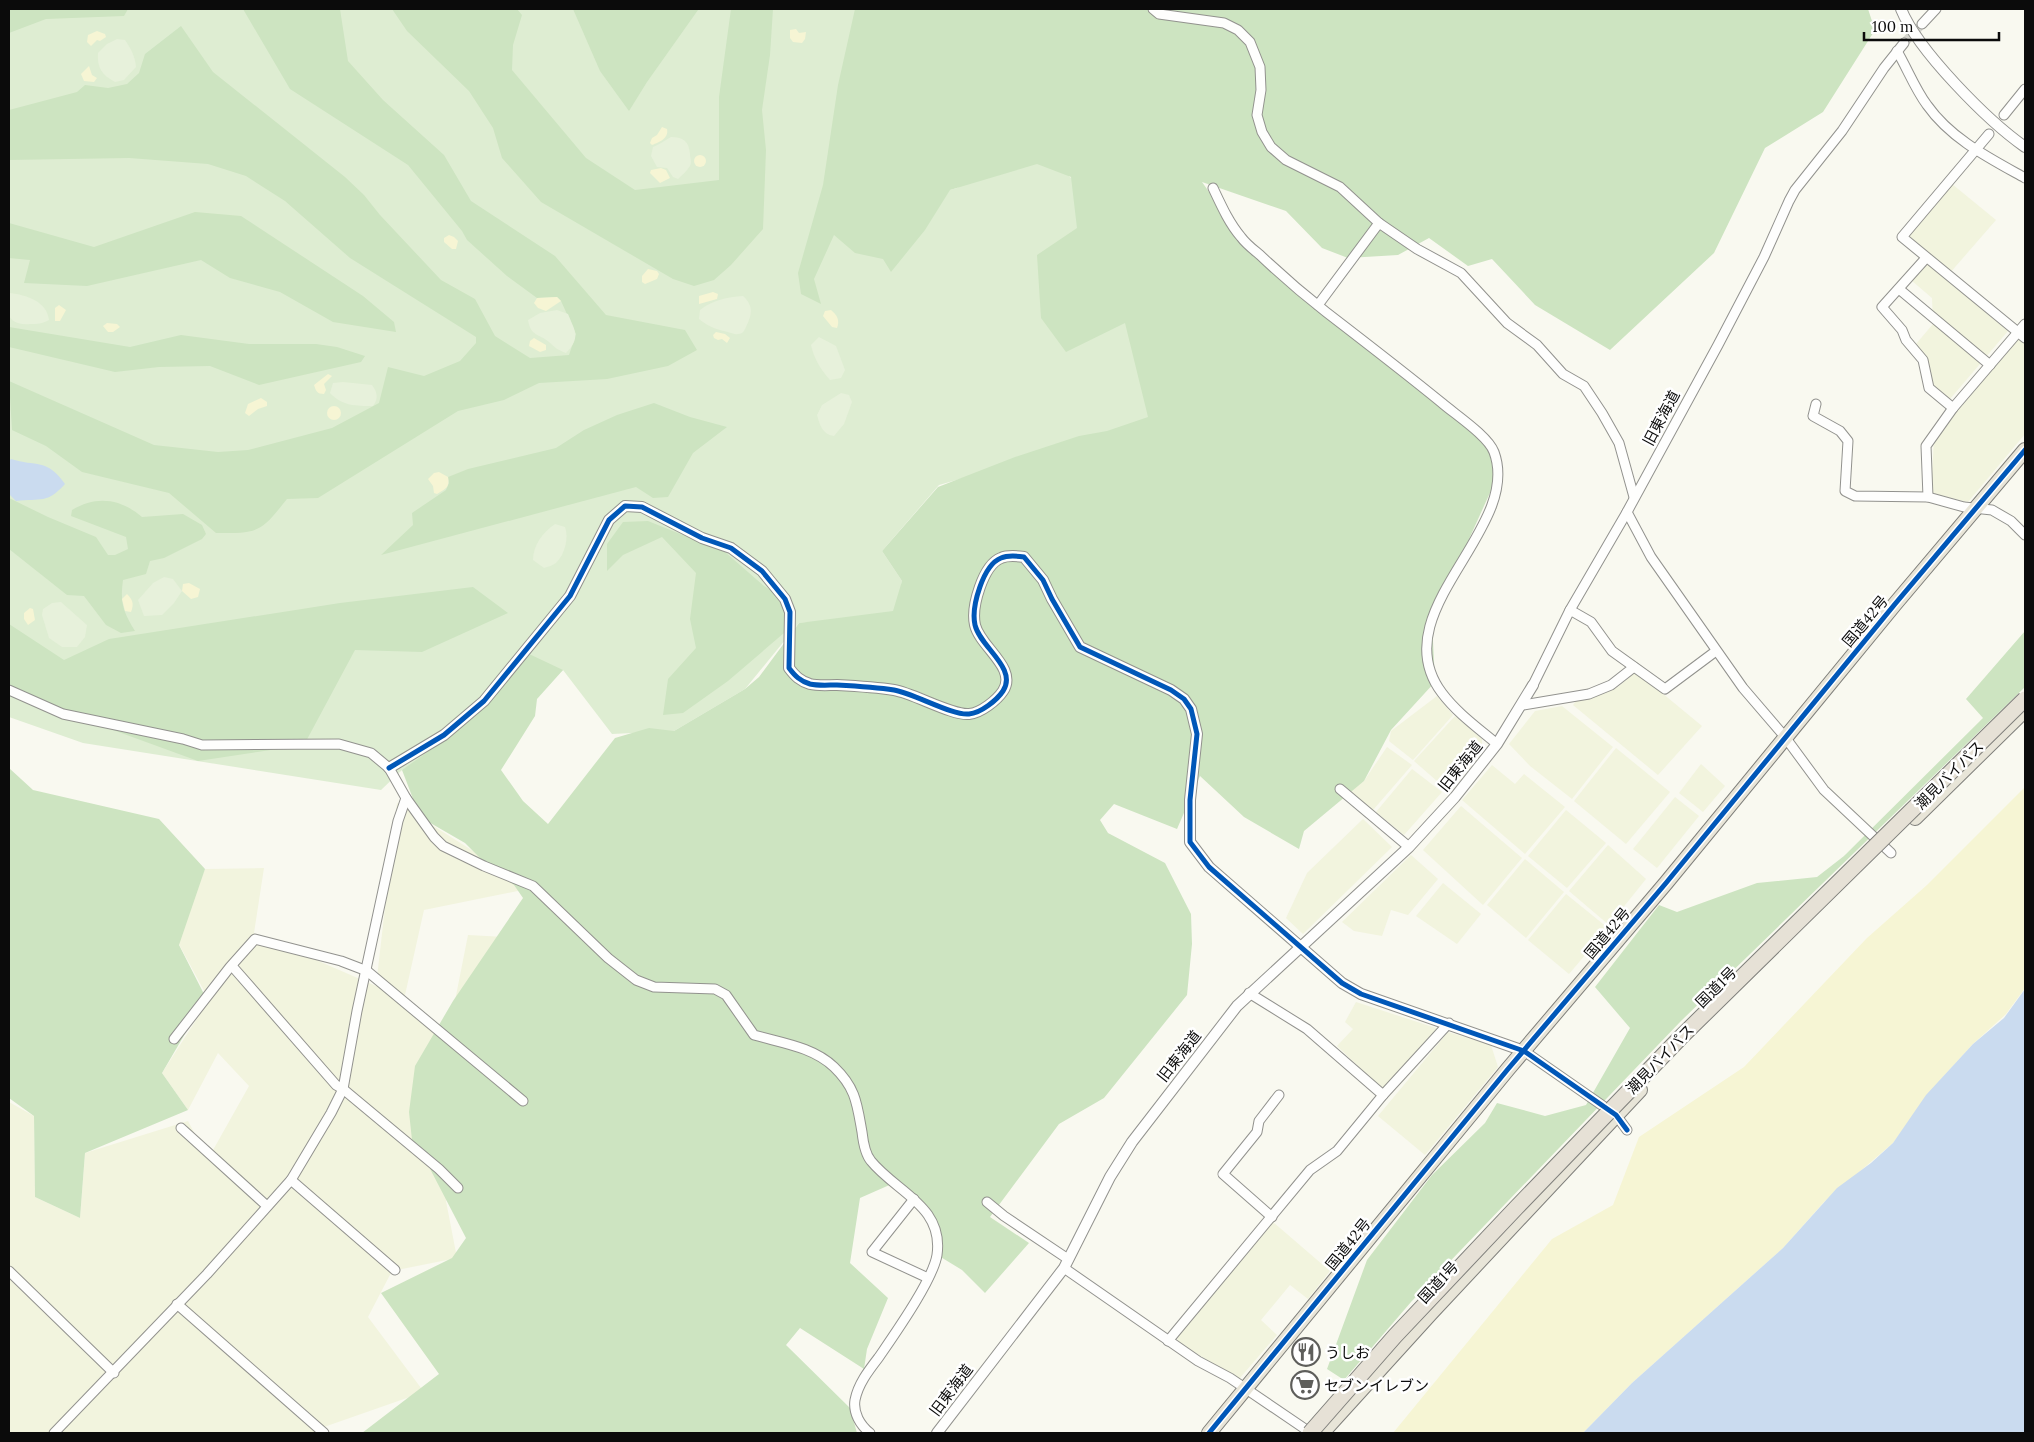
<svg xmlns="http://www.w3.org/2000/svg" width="2034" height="1442" font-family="Lora,'Noto Sans JP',serif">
<rect width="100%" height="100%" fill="#f9f9f0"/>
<g fill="#f2f4de">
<polygon points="1952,184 1996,220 1949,274 1912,242 1909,234"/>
<polygon points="1926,263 2008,331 1950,399 1932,384 1927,358 1916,344 1933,324 1932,298 1911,280"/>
<polygon points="2025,330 2025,434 1968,502 1931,493 1934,439"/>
<polygon points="1635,672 1639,674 1702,726 1658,775 1573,705 1576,701 1618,687"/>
<polygon points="1437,696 1453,715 1413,760 1389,741 1391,731"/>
<polygon points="1562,706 1613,747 1572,799 1530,766 1509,744 1535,711"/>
<polygon points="1455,716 1482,739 1482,746 1445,788 1414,761"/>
<polygon points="1387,747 1412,765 1373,810 1350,792 1364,781"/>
<polygon points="1616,748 1670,792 1626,844 1574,801"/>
<polygon points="1701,764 1725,786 1703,812 1679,793"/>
<polygon points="1492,765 1515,784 1524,774 1565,807 1525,854 1462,800"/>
<polygon points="1412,769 1442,792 1404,835 1376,812"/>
<polygon points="1675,797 1699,816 1657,868 1633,849"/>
<polygon points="397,803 532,888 424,910 403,1004 449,1031 468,935 525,938 543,1076 446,1201 457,1258 392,1271 368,1317 424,1392 324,1427 320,1433 9,1433 9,1102 34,1116 35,1197 80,1218 85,1153 188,1121 208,1159 249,1086 218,1053 188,1110 162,1073 209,1000 174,935 205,869 264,868 254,933 376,986"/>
<polygon points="1461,806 1522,858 1483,905 1423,850"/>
<polygon points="1566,810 1606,843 1567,888 1528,856"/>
<polygon points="1363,819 1392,847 1303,934 1286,918 1307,873"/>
<polygon points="1608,845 1646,879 1609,925 1569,891"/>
<polygon points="1411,855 1438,879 1408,915 1391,910 1382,936 1354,931 1342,922"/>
<polygon points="1525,859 1564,892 1526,938 1487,905"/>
<polygon points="1443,883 1481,914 1457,944 1416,916"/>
<polygon points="1566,894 1608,928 1569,974 1528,940"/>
<polygon points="1356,1002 1436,1028 1436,1032 1387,1087 1381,1088 1337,1046 1353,1029 1345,1022"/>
<polygon points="1448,1032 1491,1045 1498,1067 1425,1155 1378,1116"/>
<polygon points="1273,1222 1330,1271 1308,1299 1290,1285 1261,1320 1277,1335 1239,1379 1179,1343 1177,1338"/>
</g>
<polygon fill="#deedd2" points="9,9 907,9 950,190 957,188 1032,145 1139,235 1155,423 939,485 882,551 902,581 895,616 799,623 745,689 674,731 612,734 563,670 519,710 402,770 381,790 83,743 9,717"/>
<g fill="#cde4c1">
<polygon points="9,9 128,9 124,16 46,19 9,33"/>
<path d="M243 9H340L348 61 383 100 444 155 471 201 555 256 606 315 685 330 697 350 668 366 607 379 539 383 504 400 458 411 318 498 287 499C260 533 259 533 216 533L169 493 82 472 46 446 12 430 9 381 154 445 218 452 248 450 332 428 379 403 388 367 424 376 460 361 476 343V337L350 258 285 201 246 176 208 164 129 158 9 160V110L77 92 85 85 108 88 127 84 139 73 145 54 181 26 213 72 345 177 364 195 380 215 441 280 475 299 495 336 530 358 569 355 576 334 561 301 557 297 537 298 507 276 467 240 462 231 408 165 290 89Z"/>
<polygon points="392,9 517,9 522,15 513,45 512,70 586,158 635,190 719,180 719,97 731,9 773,9 770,55 762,110 766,150 763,229 731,265 714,280 694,286 673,279 541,202 502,158 493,128 469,91 407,31"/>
<polygon points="573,9 697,9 698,10 647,82 629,111 600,71"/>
<polygon points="855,9 1868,9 1875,30 1823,112 1765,148 1714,253 1610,350 1535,305 1492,259 1468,266 1429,238 1398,255 1348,258 1322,248 1286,211 1202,182 1241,237 1487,443 1498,475 1432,621 1435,682 1391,730 1364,781 1304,831 1299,849 1244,817 1200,776 1177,829 1114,804 1100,820 1108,833 1165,863 1191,914 1192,944 1187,995 1104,1098 1059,1124 990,1217 1029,1243 985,1293 962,1270 939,1256 926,1211 894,1183 860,1198 850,1263 888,1298 867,1349 864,1369 800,1328 786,1345 850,1408 857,1433 362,1433 439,1374 381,1293 452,1258 466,1238 427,1163 412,1140 409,1112 415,1066 453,1001 523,898 514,885 491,869 465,843 420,817 402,770 453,734 489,704 527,653 563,670 537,699 535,716 501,770 523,801 548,824 615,738 649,728 674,731 745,689 759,677 799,623 893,611 902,581 882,551 938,487 1015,457 1079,436 1107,431 1148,417 1125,323 1066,352 1041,318 1037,255 1077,228 1071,177 1037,164 950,190 925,230 891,272 883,259 855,253 834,235 814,279 821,304 801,294 798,273 823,185 838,85"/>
<polygon points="195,212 241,216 363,296 394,322 396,332 333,322 280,292 230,278 201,260 87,286 24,283 30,260 9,258 9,223 94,247"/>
<polygon points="9,327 130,347 181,335 249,344 316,344 337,347 365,356 361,362 259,385 210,366 159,367 115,372 9,347"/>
<polygon points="654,403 690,417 727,427 693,453 668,497 653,498 636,487 381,555 413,525 412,513 446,490 449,483 448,477 468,469 556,448 584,430 617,415"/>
<path d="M9 498 48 517 96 537 108 555H115L128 549 126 537 71 516 72 510C97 495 121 499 142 517L183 514 202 525 206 534 202 539 164 558 150 561 146 574 123 580C120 603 123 611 135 631L121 633 106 625 84 596 67 595 9 549Z"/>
<polygon points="648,521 725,552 764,586 785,599 791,627 728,681 683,713 663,715 668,679 696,648 690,619 696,573 662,537 623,555 607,571 607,544 623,522"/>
<polygon points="473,587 508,613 422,652 355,650 304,745 198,761 9,692 9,624 64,660 109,639 340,603"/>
<polygon points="2025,631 2025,687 1681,1021 1411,1302 1344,1380 1327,1369 1367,1260 1432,1175 1485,1123 1497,1103 1545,1116 1586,1105 1630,1028 1595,987 1659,905 1677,912 1757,883 1817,877 1844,856 1983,718 1966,699"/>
<polygon points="9,768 33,790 159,819 205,869 179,945 206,998 162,1073 188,1110 85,1153 80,1218 35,1197 34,1116 9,1098"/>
</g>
<g fill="#f6f5d4">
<polygon points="796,29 799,33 806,32 805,39 802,43 793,42 790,38 790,30"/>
<polygon points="97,31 105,34 106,37 100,41 97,40 91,46 87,42 88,35"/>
<polygon points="89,66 92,75 97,78 94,82 84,81 81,74"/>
<path d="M662 127 667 129C669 138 660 142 652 145L650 143 652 138 657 135Z"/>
<circle cx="700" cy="161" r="6"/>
<polygon points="661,168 666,170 670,178 660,183 650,173 651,170"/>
<polygon points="449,235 454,237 458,241 456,249 452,249 444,242 444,238"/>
<polygon points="648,269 657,271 659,274 657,279 645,284 642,282 642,276"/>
<polygon points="713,292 718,294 717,299 699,304 699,296"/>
<polygon points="557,297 561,301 546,311 538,308 534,303 537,298"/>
<polygon points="59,305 66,310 60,321 55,321 55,308"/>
<path d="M831 310C837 315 840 320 837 328L832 327 823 316 825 311Z"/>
<polygon points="107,323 117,324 120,327 113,332 108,332 103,326"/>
<polygon points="716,332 725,334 730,338 727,343 722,339 718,340 714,338 713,335"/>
<polygon points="534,338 546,345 546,350 540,352 529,346 530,341"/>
<path d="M328 374 332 376 324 384 326 390 324 394C317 394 316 391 314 385Z"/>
<polygon points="261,398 267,402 267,406 258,409 249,416 245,413 248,404"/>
<circle cx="334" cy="413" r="7"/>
<path d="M439 472 448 477C450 488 445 489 437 494L434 493 433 486 428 479 434 473Z"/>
<polygon points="189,583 200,589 198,597 191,599 182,591 183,584"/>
<path d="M127 594C133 600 134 604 131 612L125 611 122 599Z"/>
<polygon points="30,608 33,609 35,620 28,625 24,619 24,613"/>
<polygon points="2025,787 2025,988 2006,1014 1973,1044 1941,1079 1893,1143 1824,1202 1783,1248 1632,1383 1583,1433 1393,1433 1552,1239 1613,1205 1639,1137 1744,1067 1867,938 1927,885"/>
</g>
<g fill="#e7f1db">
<path d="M117 39 125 40C131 49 135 56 136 67L124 80 115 82C102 75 97 68 98 53L107 44Z"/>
<path d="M671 137C684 137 689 142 690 154 690 158 692 162 690 166 687 171 682 175 678 179L673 177 667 168 657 167 651 156 653 147C661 144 665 140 671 137Z"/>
<path d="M10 293C26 295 47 301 49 320 42 324 37 324 30 324 8 326 4 312 10 293Z"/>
<path d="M743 296C754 306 752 315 746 327 744 331 743 334 738 334 735 335 733 333 731 333 717 329 710 328 699 319L700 310C713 300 727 297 743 296Z"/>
<path d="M557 310 568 314C575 331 581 338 566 353 558 350 555 348 549 342 538 333 531 337 528 320L540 313Z"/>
<path d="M819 337 836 346 845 370 841 378 830 380C821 370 814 359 811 345Z"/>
<path d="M343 382 372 385C377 392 379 398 373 406 356 406 342 406 330 393L333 383Z"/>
<path d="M841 393 849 395 852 402 844 424 834 436C822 434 820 425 817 415L822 405Z"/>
<path d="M555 524 565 527C569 538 565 554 556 563 553 565 548 567 544 568L533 560C533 545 543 532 555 524Z"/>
<polygon points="164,577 173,579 182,591 174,603 162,615 144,616 138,600 153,583"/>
<polygon points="61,602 87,625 85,637 77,647 62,647 49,638 42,615 43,609 52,603"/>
</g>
<g fill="#cadbef">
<path d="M11 459C36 467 47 458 65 484 47 504 41 498 16 501L9 494V461Z"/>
<polygon points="2025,989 2025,1433 1583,1433 1632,1383 1783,1248 1837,1188 1871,1163 1893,1143 1926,1095 1973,1044 2004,1018"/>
</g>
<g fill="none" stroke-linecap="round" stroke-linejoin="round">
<polyline stroke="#d5d5ce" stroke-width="9" stroke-dasharray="9 4.5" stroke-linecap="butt" points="1904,43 1922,24"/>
<defs>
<g id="minor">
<polyline points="1153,9 1159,14 1224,23 1238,30 1250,42 1260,67 1261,90 1257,115 1262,132 1271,147 1286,160 1340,187 1379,223 1417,249 1461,273 1507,323 1537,345 1563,374 1584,386 1602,413 1619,443 1634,497"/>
<polyline points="1922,24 1936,9"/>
<path d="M1897 51C1907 68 1915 89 1927 105 1951 139 1989 158 2025 178"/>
<polyline points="2004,115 2025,89"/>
<polyline points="1989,134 1902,237 2025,338"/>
<path d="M1213 188C1221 205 1229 223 1241 237 1246 244 1254 250 1260 255 1281 275 1303 294 1326 312 1365 342 1404 372 1442 403 1456 415 1488 436 1494 452 1523 530 1381 612 1442 693 1457 713 1478 728 1497 744"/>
<polyline points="1926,258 1882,307 1902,330 1906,340 1923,360 1929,388 1953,408"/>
<polyline points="1899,289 1990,365"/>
<polyline points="1318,305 1379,223"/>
<polyline points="1816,404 1813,416 1840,431 1848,441 1845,491 1855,496 1928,497 1964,507 1992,510 2011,521 2025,535"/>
<polyline points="1928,497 1926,446 1953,408 2025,324"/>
<polyline points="1627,512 1651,557 1743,688 1785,737 1824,790 1891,853"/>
<polyline points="1570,610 1591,622 1612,651 1665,689 1716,651"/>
<polyline points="1533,685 1570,610 1627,512 1718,345 1764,257 1789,201 1795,190 1842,131 1884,68 1904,43"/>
<path d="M9 690 63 714 183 739 202 745 339 744 371 753 389 768 406 798 434 837 443 846 484 866 533 886 608 958 636 980 654 987 715 989 726 995 754 1035C782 1043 813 1047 834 1067 856 1088 857 1104 862 1132 863 1141 865 1154 871 1161 896 1192 944 1206 937 1255 933 1280 894 1335 879 1357 869 1370 858 1384 855 1400 853 1413 860 1425 870 1433"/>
<polyline points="1523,705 1589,694 1611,685 1634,667"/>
<polyline points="1340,789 1409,847"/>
<polyline points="232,966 336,1085 343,1089 439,1169 458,1188"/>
<polyline points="1249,993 1307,1029 1383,1095"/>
<polyline points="174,1039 230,967 255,939 341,961 367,971 523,1101"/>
<polyline points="1524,1051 1616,1115 1627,1130"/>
<polyline points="181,1128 267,1206"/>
<polyline points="291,1180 395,1270"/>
<polyline points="914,1199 872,1252 928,1278"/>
<polyline points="987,1202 1004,1216 1068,1259"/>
<polyline points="1272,1217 1223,1174 1257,1132 1259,1121 1279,1095"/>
<polyline points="1064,1268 1198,1361 1230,1378 1311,1433"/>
<polyline points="9,1271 114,1373"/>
<polyline points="177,1304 324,1433"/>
<polyline points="1168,1341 1310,1170 1337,1151 1383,1095 1449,1023"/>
<polyline points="54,1433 207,1274 291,1180 331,1113 343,1089 357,1011 398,821 406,798"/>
</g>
<g id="tertiary">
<path d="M1901 9C1918 51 1988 121 2025 147"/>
<path d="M389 768 444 735 484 701 570 596 609 520 625 506 642 507 702 538 731 548 762 571 785 599 790 612 789 668C795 676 800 681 810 684 818 686 828 685 837 685 856 686 875 687 894 690 913 693 953 716 969 714 981 713 997 700 1003 691 1018 668 980 647 975 625 971 607 983 565 1001 558 1008 555 1017 556 1024 557L1043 580 1052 599 1080 647 1171 690 1184 699 1191 709 1197 734 1190 800V842L1209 867 1342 983 1361 994 1524 1051"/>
<polyline points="937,1433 1064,1268 1110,1177 1132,1142 1237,1006 1409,847 1455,797 1497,744 1533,685"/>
</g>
<g id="trunk">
<polyline points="1915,818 2025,710"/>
<polyline points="1209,1433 1508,1069 1666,883 1895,604 2025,450"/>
<polyline points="1322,1433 1431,1313 1640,1090"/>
</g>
</defs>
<use href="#minor" stroke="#92928e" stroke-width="11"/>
<use href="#tertiary" stroke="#92928e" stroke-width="12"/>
<use href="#trunk" stroke="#7f7f7b" stroke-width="16"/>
<use href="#minor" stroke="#fefefd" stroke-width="9"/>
<use href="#tertiary" stroke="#fefefd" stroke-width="10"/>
<use href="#trunk" stroke="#e8e5d8" stroke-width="14"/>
<defs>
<polyline id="motorway-bridge" points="1310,1433 1395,1336 1516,1208 1680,1038 2025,699"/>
</defs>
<use href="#motorway-bridge" stroke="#7f7f7b" stroke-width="17" stroke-linecap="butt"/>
<use href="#motorway-bridge" stroke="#e6e1d6" stroke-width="15"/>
<defs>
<g id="cycleway">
<path d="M389 768 444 735 484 701 570 596 609 520 625 506 642 507 702 538 731 548 762 571 785 599 790 612 789 668C795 676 800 681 810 684 818 686 828 685 837 685 856 686 875 687 894 690 913 693 953 716 969 714 981 713 997 700 1003 691 1018 668 980 647 975 625 971 607 983 565 1001 558 1008 555 1017 556 1024 557L1043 580 1052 599 1080 647 1171 690 1184 699 1191 709 1197 734 1190 800V842L1209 867 1342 983 1361 994 1524 1051 1616 1115 1627 1130"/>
<polyline points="1209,1433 1508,1069 1666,883 1895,604 2025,450"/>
</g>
</defs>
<use href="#cycleway" stroke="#fff" stroke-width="8"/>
<use href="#cycleway" stroke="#0057b8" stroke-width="5"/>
</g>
<defs>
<symbol id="restaurant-ring" viewBox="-11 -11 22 22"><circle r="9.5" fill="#fff" stroke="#5e5e5b" stroke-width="1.5"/><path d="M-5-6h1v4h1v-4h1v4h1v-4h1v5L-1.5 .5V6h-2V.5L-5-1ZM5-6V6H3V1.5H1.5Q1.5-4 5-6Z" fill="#5e5e5b"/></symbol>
<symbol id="supermarket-ring" viewBox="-11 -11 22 22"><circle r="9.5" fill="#fff" stroke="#5e5e5b" stroke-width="1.5"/><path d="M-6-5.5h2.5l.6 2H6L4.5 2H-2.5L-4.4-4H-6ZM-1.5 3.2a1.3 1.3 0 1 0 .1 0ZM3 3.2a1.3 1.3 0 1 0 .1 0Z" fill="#5e5e5b"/></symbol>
</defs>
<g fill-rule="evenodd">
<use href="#restaurant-ring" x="1290" y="1336" width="32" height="32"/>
<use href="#supermarket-ring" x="1289" y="1369" width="32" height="32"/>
</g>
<g text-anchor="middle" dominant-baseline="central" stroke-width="5" stroke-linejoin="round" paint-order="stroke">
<g font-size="15" fill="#0b0b0b" stroke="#fff">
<text transform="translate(1661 418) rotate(-62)">旧東海道</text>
<text transform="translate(1865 621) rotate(-50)">国道42号</text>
<text transform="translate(1460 766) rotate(-51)">旧東海道</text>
<text transform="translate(1949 775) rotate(-45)">潮見バイパス</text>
<text transform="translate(1607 933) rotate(-50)">国道42号</text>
<text transform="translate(1716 987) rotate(-45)">国道1号</text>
<text transform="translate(1179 1056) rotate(-52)">旧東海道</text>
<text transform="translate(1660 1059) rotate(-46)">潮見バイパス</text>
<text transform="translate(1348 1244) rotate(-51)">国道42号</text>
<text transform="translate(1438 1282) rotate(-47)">国道1号</text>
<text transform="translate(951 1390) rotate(-53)">旧東海道</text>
</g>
<g font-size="15" fill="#0b0b0b" stroke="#fff" text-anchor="start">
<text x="1325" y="1352">うしお</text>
<text x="1324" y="1385">セブンイレブン</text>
</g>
</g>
<rect width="2034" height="1442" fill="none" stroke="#0b0b0b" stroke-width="20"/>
<path d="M1864 32v8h135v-8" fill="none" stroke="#0b0b0b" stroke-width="2.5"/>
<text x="1872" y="32" font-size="15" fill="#0b0b0b" stroke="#ffffff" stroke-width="4" paint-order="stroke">100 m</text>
</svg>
